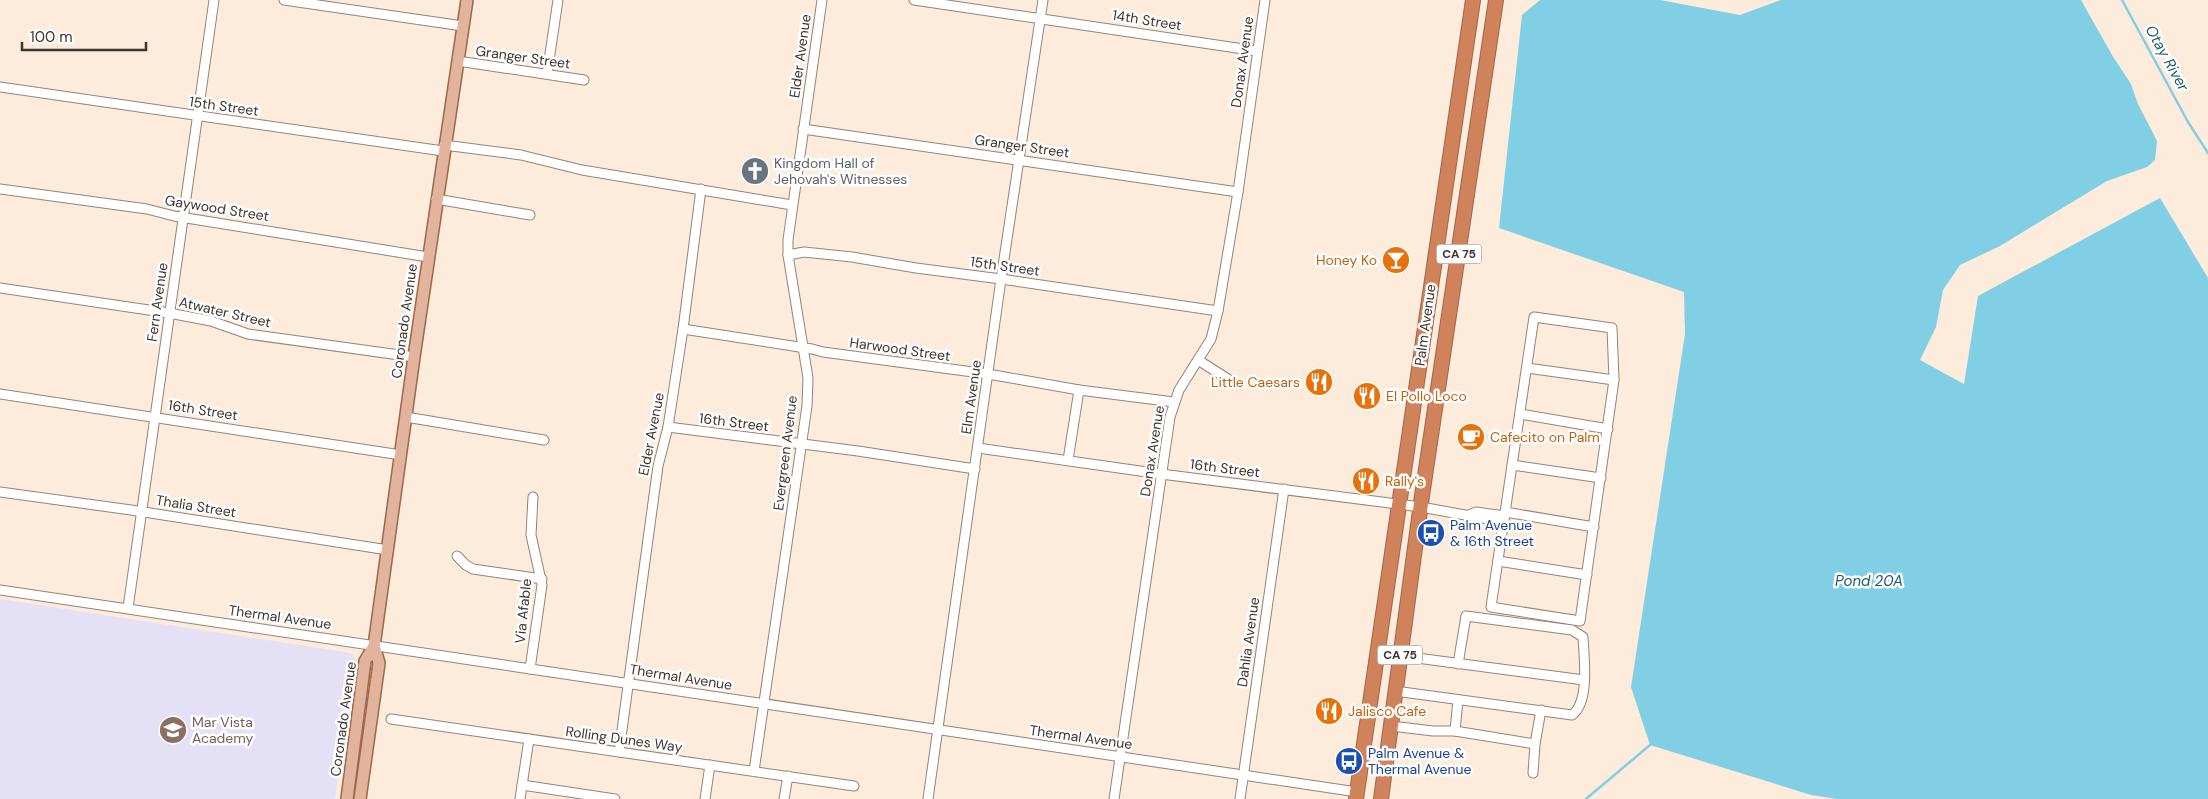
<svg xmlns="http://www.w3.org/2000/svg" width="2208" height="799" font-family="'DM Sans',sans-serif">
<rect width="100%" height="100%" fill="#fdebdb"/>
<polygon fill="#e4e1f7" points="0,599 351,653 355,658 355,662 335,799 0,799"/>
<polygon fill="#80cfe5" points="1540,0 1660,0 1740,15 1781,0 2081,0 2112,55 2131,84 2138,104 2157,141 2155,160 2147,167 2107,181 2000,246 1960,265 1943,290 1936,327 1920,360 1964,384 1978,296 2160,198 2208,278 2208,799 1837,799 1811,795 1650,745 1631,687 1685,334 1684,292 1499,228 1522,15"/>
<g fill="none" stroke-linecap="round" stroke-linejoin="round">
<g stroke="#80cfe5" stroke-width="2.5">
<polyline points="2122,0 2188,122 2208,153"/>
<polyline points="1586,799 1650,745"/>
</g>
<defs>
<g id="minor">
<polyline points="284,0 463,26"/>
<polyline points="914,0 1257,51"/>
<polyline points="458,61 584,80"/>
<polyline points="547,74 558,0"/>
<polyline points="0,87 443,151"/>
<polyline points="803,129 1238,192"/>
<polyline points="444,145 521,155 582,170 792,205"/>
<polyline points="0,189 147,209 174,216 428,257"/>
<polyline points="436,199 530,215"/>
<polyline points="788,255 804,252 852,257 916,268 1001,279 1218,311"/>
<polyline points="0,288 169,313 211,321 248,334 414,357"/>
<polygon points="1534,317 1612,328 1614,380 1580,621 1491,607"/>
<polyline points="683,329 812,349 823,352 988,374 1079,390 1174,402"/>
<polyline points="1198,360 1231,381"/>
<polyline points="1527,368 1614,380"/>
<polyline points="0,394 401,455"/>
<polyline points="1520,414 1608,429"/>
<polyline points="406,417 544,440"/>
<polyline points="668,427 858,451 975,469"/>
<polyline points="978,448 1161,474 1421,507 1504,522"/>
<polyline points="1068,460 1079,390"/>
<polyline points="1512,465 1601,478"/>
<polyline points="0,492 131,510 388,550"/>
<polyline points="1505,512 1594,527"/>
<polyline points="1469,515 1476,512 1505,516"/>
<polyline points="457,556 466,565 473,569 542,579"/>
<polyline points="1498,561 1587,575"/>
<polyline points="0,590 1357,792"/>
<polyline points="128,608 214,0"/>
<polyline points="1417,658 1584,680"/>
<polyline points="530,669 542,585 531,535 533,497"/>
<path d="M1395 691 1572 715C1590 702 1584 658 1583 637L1572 630 1466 616 1458 664"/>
<polyline points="391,719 854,786"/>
<polyline points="1391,726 1433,731 1455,731 1535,744"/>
<polyline points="1455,731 1458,700"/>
<polyline points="619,752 658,466 668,427 683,329 701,189"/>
<polyline points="754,771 807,406 808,378 788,255 788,240 822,0"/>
<polyline points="1533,773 1535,744 1541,710"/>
<polyline points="522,785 615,799"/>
<polyline points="520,799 529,739"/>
<polyline points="705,799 710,765"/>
<polyline points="784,799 788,776"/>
<polyline points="928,799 1001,279 1043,0"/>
<polyline points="1114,799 1170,417 1179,390 1211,339 1218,311 1238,192 1265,0"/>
<polyline points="1240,799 1284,489"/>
</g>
<g id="major">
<polyline points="347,799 365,661 374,646 414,357 467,0"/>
<polyline points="360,799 379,663 374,646"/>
</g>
<g id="highway">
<polyline points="1356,799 1473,0"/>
<polyline points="1381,799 1422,496 1496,0"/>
</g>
</defs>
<use href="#minor" stroke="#978372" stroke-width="11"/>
<use href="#major" stroke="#9d674b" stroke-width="14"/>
<use href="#highway" stroke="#9d674b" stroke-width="16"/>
<use href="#minor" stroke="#fff" stroke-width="9"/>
<use href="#major" stroke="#e3b49d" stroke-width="11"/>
<use href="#highway" stroke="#d0825b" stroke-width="14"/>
</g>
<defs>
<symbol id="church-disc" viewBox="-11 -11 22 22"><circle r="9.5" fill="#6b7280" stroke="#fff"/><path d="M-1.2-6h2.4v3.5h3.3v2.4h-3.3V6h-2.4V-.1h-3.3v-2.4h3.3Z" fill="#fff"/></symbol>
<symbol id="bar-disc" viewBox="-11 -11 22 22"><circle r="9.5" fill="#e8710a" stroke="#fff"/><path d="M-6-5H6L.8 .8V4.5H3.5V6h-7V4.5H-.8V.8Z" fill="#fff"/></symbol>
<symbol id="restaurant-disc" viewBox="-11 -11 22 22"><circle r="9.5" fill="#e8710a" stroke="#fff"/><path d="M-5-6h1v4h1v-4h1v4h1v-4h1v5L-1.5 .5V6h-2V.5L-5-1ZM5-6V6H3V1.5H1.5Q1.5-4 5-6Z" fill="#fff"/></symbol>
<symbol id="cafe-disc" viewBox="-11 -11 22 22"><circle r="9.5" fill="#e8710a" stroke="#fff"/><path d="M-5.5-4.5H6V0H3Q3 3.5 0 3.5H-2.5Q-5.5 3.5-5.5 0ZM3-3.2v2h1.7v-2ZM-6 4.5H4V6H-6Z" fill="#fff"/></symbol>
<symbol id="bus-disc" viewBox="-11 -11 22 22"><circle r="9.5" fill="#1a4fb4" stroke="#fff"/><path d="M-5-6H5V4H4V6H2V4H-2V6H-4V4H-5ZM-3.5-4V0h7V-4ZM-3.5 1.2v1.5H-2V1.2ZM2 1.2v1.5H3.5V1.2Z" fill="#fff"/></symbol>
<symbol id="school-disc" viewBox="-11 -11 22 22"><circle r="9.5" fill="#8d6e63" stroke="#fff"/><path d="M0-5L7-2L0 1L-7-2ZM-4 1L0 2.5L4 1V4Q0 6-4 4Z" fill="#fff"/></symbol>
</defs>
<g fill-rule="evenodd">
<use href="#church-disc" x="739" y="155" width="32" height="32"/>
<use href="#bar-disc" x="1380" y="244" width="32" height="32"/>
<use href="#restaurant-disc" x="1303" y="366" width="32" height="32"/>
<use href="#restaurant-disc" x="1351" y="380" width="32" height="32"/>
<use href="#cafe-disc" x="1455" y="421" width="32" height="32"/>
<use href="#restaurant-disc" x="1350" y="465" width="32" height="32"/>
<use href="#bus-disc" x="1415" y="517" width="32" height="32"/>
<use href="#restaurant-disc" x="1313" y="695" width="32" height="32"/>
<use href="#school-disc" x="157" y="714" width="32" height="32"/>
<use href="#bus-disc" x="1333" y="745" width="32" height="32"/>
</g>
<g text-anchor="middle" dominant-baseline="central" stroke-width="5" stroke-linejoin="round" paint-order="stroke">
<g fill="#fff" stroke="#77716c" stroke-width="1">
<rect x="1436.5" y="244.5" width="45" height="19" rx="4"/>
<rect x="1377.5" y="645.5" width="45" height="19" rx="4"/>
</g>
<g font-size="12" font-weight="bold" fill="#3d342d">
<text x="1459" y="254">CA 75</text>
<text x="1400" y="655">CA 75</text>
</g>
<g font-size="14" fill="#3d342d" stroke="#fff">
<text transform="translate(1147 20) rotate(9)">14th Street</text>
<text transform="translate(800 56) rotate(-82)">Elder Avenue</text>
<text transform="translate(523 57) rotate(8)">Granger Street</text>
<text transform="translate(1242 62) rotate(-82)">Donax Avenue</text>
<text transform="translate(224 106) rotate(8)">15th Street</text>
<text transform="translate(1022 146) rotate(8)">Granger Street</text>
<text transform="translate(217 208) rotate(9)">Gaywood Street</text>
<text transform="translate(1005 266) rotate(8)">15th Street</text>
<text transform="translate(157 302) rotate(-82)">Fern Avenue</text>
<text transform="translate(225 312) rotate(13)">Atwater Street</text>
<text transform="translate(404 321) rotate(-82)">Coronado Avenue</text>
<text transform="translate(1425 325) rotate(-82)">Palm Avenue</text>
<text transform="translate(900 349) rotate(8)">Harwood Street</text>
<text transform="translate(971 397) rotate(-82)">Elm Avenue</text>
<text transform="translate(203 410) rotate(9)">16th Street</text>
<text transform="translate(734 422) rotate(7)">16th Street</text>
<text transform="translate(651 434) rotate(-79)">Elder Avenue</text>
<text transform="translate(1152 451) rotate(-81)">Donax Avenue</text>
<text transform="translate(785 453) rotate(-83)">Evergreen Avenue</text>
<text transform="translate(1225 468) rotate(7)">16th Street</text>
<text transform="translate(196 506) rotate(9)">Thalia Street</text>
<text transform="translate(523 611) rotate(-84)">Via Afable</text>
<text transform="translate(280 617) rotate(8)">Thermal Avenue</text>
<text transform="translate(1248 642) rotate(-82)">Dahlia Avenue</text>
<text transform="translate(681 677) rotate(9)">Thermal Avenue</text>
<text transform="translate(343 719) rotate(-82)">Coronado Avenue</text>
<text transform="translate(1081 737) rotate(8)">Thermal Avenue</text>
<text transform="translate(624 739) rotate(8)">Rolling Dunes Way</text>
</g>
<g font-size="14" fill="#5b616d" stroke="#fff" text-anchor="start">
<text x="774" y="163">Kingdom Hall of<tspan x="774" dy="16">Jehovah's Witnesses</tspan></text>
</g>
<g font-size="14" fill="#c56008" stroke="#fff" text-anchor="start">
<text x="1377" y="260" text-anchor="end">Honey Ko</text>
<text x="1300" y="382" text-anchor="end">Little Caesars</text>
<text x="1386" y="396">El Pollo Loco</text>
<text x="1490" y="437">Cafecito on Palm</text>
<text x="1385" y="481">Rally's</text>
<text x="1348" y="711">Jalisco Cafe</text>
</g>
<g font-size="14" fill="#164399" stroke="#fff" text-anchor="start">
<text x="1450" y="525">Palm Avenue<tspan x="1450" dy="16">&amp; 16th Street</tspan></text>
<text x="1368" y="753">Palm Avenue &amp;<tspan x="1368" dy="16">Thermal Avenue</tspan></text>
</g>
<g font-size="14" fill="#785e54" stroke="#fff" text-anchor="start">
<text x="192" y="722">Mar Vista<tspan x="192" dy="16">Academy</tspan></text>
</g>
<g font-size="15" font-style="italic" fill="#1a5b6a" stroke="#fff">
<text transform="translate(2167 58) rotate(61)">Otay River</text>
<text x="1869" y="581">Pond 20A</text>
</g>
</g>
<path d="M22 42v8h124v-8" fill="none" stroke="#3d342d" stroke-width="2.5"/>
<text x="30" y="42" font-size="15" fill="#3d342d" stroke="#ffffff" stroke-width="4" paint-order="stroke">100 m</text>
</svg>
